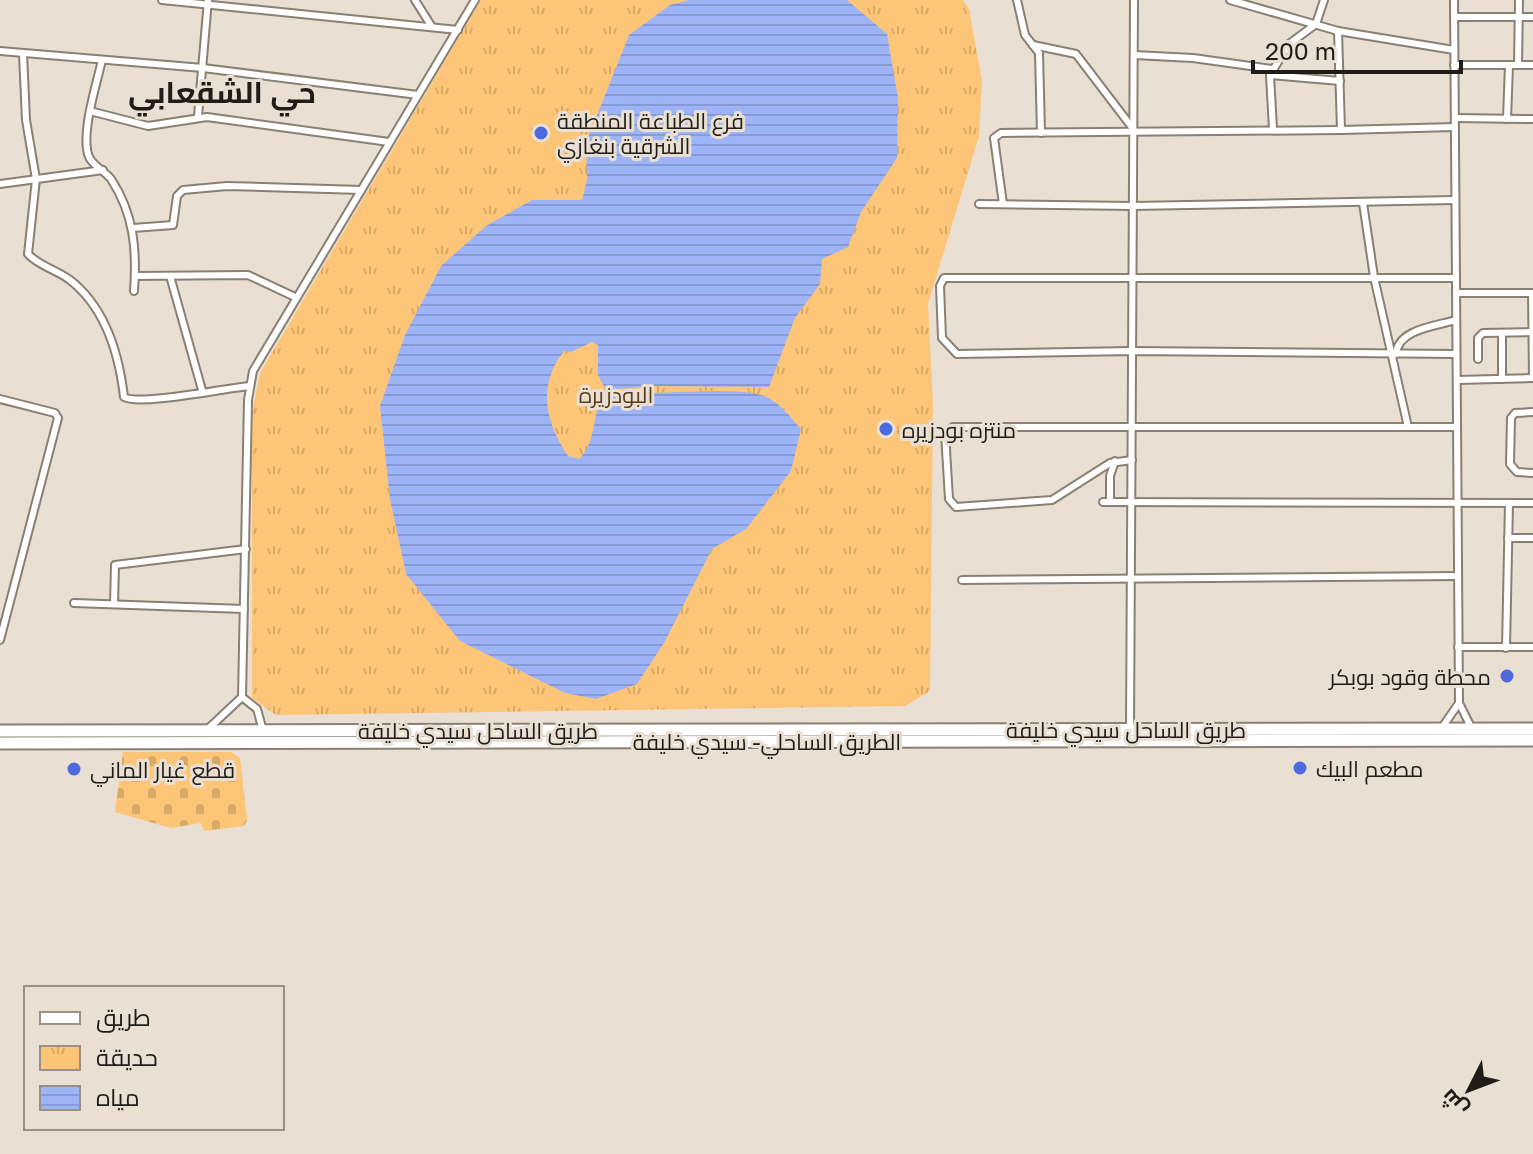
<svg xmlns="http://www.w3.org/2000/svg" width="1533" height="1154" font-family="'Golos Text',Cairo,sans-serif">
<defs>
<pattern id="cemetery-stones" width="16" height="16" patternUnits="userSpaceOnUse" patternTransform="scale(2)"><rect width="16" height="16" fill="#fdc577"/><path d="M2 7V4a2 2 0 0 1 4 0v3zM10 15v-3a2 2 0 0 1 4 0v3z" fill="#d9a966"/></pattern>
<pattern id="park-tufts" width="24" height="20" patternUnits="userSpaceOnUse" patternTransform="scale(2)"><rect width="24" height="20" fill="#fdc577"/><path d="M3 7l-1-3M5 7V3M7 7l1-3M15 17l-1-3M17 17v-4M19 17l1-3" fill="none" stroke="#d9a966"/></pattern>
<pattern id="water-rules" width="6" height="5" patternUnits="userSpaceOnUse" patternTransform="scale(2)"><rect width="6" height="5" fill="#9db4f8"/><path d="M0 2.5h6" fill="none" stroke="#879ad4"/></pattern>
</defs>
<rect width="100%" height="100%" fill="#e9dfd2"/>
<polygon fill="url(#cemetery-stones)" points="123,752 231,752 240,758 247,820 244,826 204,831 201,823 171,828 115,812"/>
<polygon fill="url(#park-tufts)" points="481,0 963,0 969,9 982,81 979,136 928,304 933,404 930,691 905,706 276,715 252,698 252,413 260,373"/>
<path fill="url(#water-rules)" d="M689 0H847L887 34 898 98 897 158 861 212 848 247 822 259 820 284 795 318 769 387 654 386 606 390 598 375V345L592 342 571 352 564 351C537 385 545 422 568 456L579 459C597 442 591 417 603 396 637 395 737 385 764 396 780 402 790 417 801 429L791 471 746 529 712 549 664 643 637 684 596 699 565 693 460 641 406 574 390 499 380 406 405 335 441 266 486 226 532 200H582L587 180 586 143 629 35 670 5Z"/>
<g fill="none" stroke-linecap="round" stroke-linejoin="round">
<defs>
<g id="street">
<polyline points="162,0 458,30"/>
<polyline points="415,0 432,27"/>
<polyline points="1017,0 1025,35 1039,53 1041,133"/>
<polyline points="1230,0 1338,31 1454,50"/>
<polyline points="1454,0 1459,703 1472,729"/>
<polyline points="1454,17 1533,17"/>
<polyline points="1338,31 1341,130 1455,127"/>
<polyline points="1033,45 1076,54 1134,130"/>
<polyline points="0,51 203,68 418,95"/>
<path d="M23 54 26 120 36 179 28 254C39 266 57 270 70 280 106 308 119 354 124 397 140 406 225 388 250 386"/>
<polyline points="1134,55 1193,58 1272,69"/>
<path d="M102 60C97 83 80 134 89 157 93 166 105 171 111 179 134 214 137 250 134 291"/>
<polyline points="1454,65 1533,65"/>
<polyline points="1518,65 1519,0"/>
<polyline points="1270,75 1340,81"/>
<polyline points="90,111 148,126 207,117 389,142"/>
<polyline points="198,116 208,0"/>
<polyline points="1455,118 1533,119"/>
<polyline points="1507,119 1509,65"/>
<polyline points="1273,129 1270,75 1289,44 1316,24 1324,0"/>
<polyline points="0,184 103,170"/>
<polyline points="1363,203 1374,277 1408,427"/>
<polyline points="979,204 1133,206 1455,200"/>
<polyline points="1003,204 994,138 1001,133 1341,130"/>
<polyline points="133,228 173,225 177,196 183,190 227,186 361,190"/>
<polyline points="135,276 248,275 295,297"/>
<polyline points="170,276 202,390"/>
<polyline points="1456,278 944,278 940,286 942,338 957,354 1132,351 1456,354"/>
<polyline points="1456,293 1532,293"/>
<polyline points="1532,293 1533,378"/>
<polyline points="1502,333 1502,379"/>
<path d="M1396 354C1398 329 1436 326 1456 320"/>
<polyline points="1478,359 1478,338 1483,333 1533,332"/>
<polyline points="1457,380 1533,378"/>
<polyline points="0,399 55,413 58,418 0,640"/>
<polyline points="1533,412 1515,413 1511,418 1510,464 1517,472 1533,473"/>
<polyline points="1132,460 1110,463 1052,500 956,507 949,499 945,433 953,427 1457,427"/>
<polyline points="1103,502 1533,503"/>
<polyline points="1110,502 1110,476 1115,461"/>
<polyline points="1508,538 1533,538"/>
<polyline points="962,580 1458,576"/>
<polyline points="74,603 244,609"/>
<polyline points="114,604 115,565 246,549"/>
<polyline points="1458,647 1533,647"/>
<polyline points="1506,648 1509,503"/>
<polyline points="242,697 257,709 263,731"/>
<polyline points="209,728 242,697 248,400 253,371 475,0"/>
<polyline points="1130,729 1134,0"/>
<polyline points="1441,729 1459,703"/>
</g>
<g id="highway">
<polyline points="0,731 1533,729"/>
<polyline points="0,743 1533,740"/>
</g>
</defs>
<use href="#street" stroke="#898074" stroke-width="10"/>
<use href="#highway" stroke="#898074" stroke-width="15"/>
<use href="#street" stroke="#fff" stroke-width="6"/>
<use href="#highway" stroke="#fff" stroke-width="11"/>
</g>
<g fill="#4d69de" stroke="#e9dfd2" stroke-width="3">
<circle cx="541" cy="133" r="8"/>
<circle cx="886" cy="429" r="8"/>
<circle cx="1507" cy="676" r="8"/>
<circle cx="1300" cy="768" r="8"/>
<circle cx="74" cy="769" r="8"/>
</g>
<g text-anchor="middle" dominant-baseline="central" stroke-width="6" stroke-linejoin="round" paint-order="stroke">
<g font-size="22" fill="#201d18" stroke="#e9dfd2" text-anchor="start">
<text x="557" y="120">فرع الطباعة المنطقة<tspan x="557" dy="25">الشرقية بنغازي</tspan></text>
<text x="902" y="429">منتزه بودزيره</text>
<text x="1491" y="676" text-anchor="end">محطة وقود بوبكر</text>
<text x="1316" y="768">مطعم البيك</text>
<text x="90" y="769">قطع غيار الماني</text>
</g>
<g font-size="22" fill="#583e1a" stroke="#e9dfd2">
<text x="616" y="394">البودزيرة</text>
</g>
<g font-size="22" fill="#201d18" stroke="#e9dfd2">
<text x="1126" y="729">طريق الساحل سيدي خليفة</text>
<text x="478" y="730">طريق الساحل سيدي خليفة</text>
<text x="767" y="741">الطريق الساحلي- سيدي خليفة</text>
</g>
<g font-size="30" font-weight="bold" fill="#201d18" stroke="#e9dfd2">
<text x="222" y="92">حي الشقعابي</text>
</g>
</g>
<rect x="24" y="986" width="260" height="144" fill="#e9dfd2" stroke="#999188" stroke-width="2"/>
<rect x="40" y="1012" width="40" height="12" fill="#ffffff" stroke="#999188" stroke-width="2"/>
<text x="96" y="1026" font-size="24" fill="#201d18">طريق</text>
<rect x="40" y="1046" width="40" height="24" fill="url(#park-tufts)" stroke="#999188" stroke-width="2"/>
<text x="96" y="1066" font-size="24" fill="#201d18">حديقة</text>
<rect x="40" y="1086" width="40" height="24" fill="url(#water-rules)" stroke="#999188" stroke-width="2"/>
<text x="96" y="1106" font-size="24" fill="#201d18">مياه</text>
<g transform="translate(1469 1090) rotate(228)" stroke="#e9dfd2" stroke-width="6" paint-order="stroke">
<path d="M0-6L14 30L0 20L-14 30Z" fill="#201d18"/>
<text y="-12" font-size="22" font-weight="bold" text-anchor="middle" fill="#201d18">ش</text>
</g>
<path d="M1253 60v12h208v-12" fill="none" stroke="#201d18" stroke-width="4"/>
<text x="1265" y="60" font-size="24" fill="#201d18" stroke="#e9dfd2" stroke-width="6" paint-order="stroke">200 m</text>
</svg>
